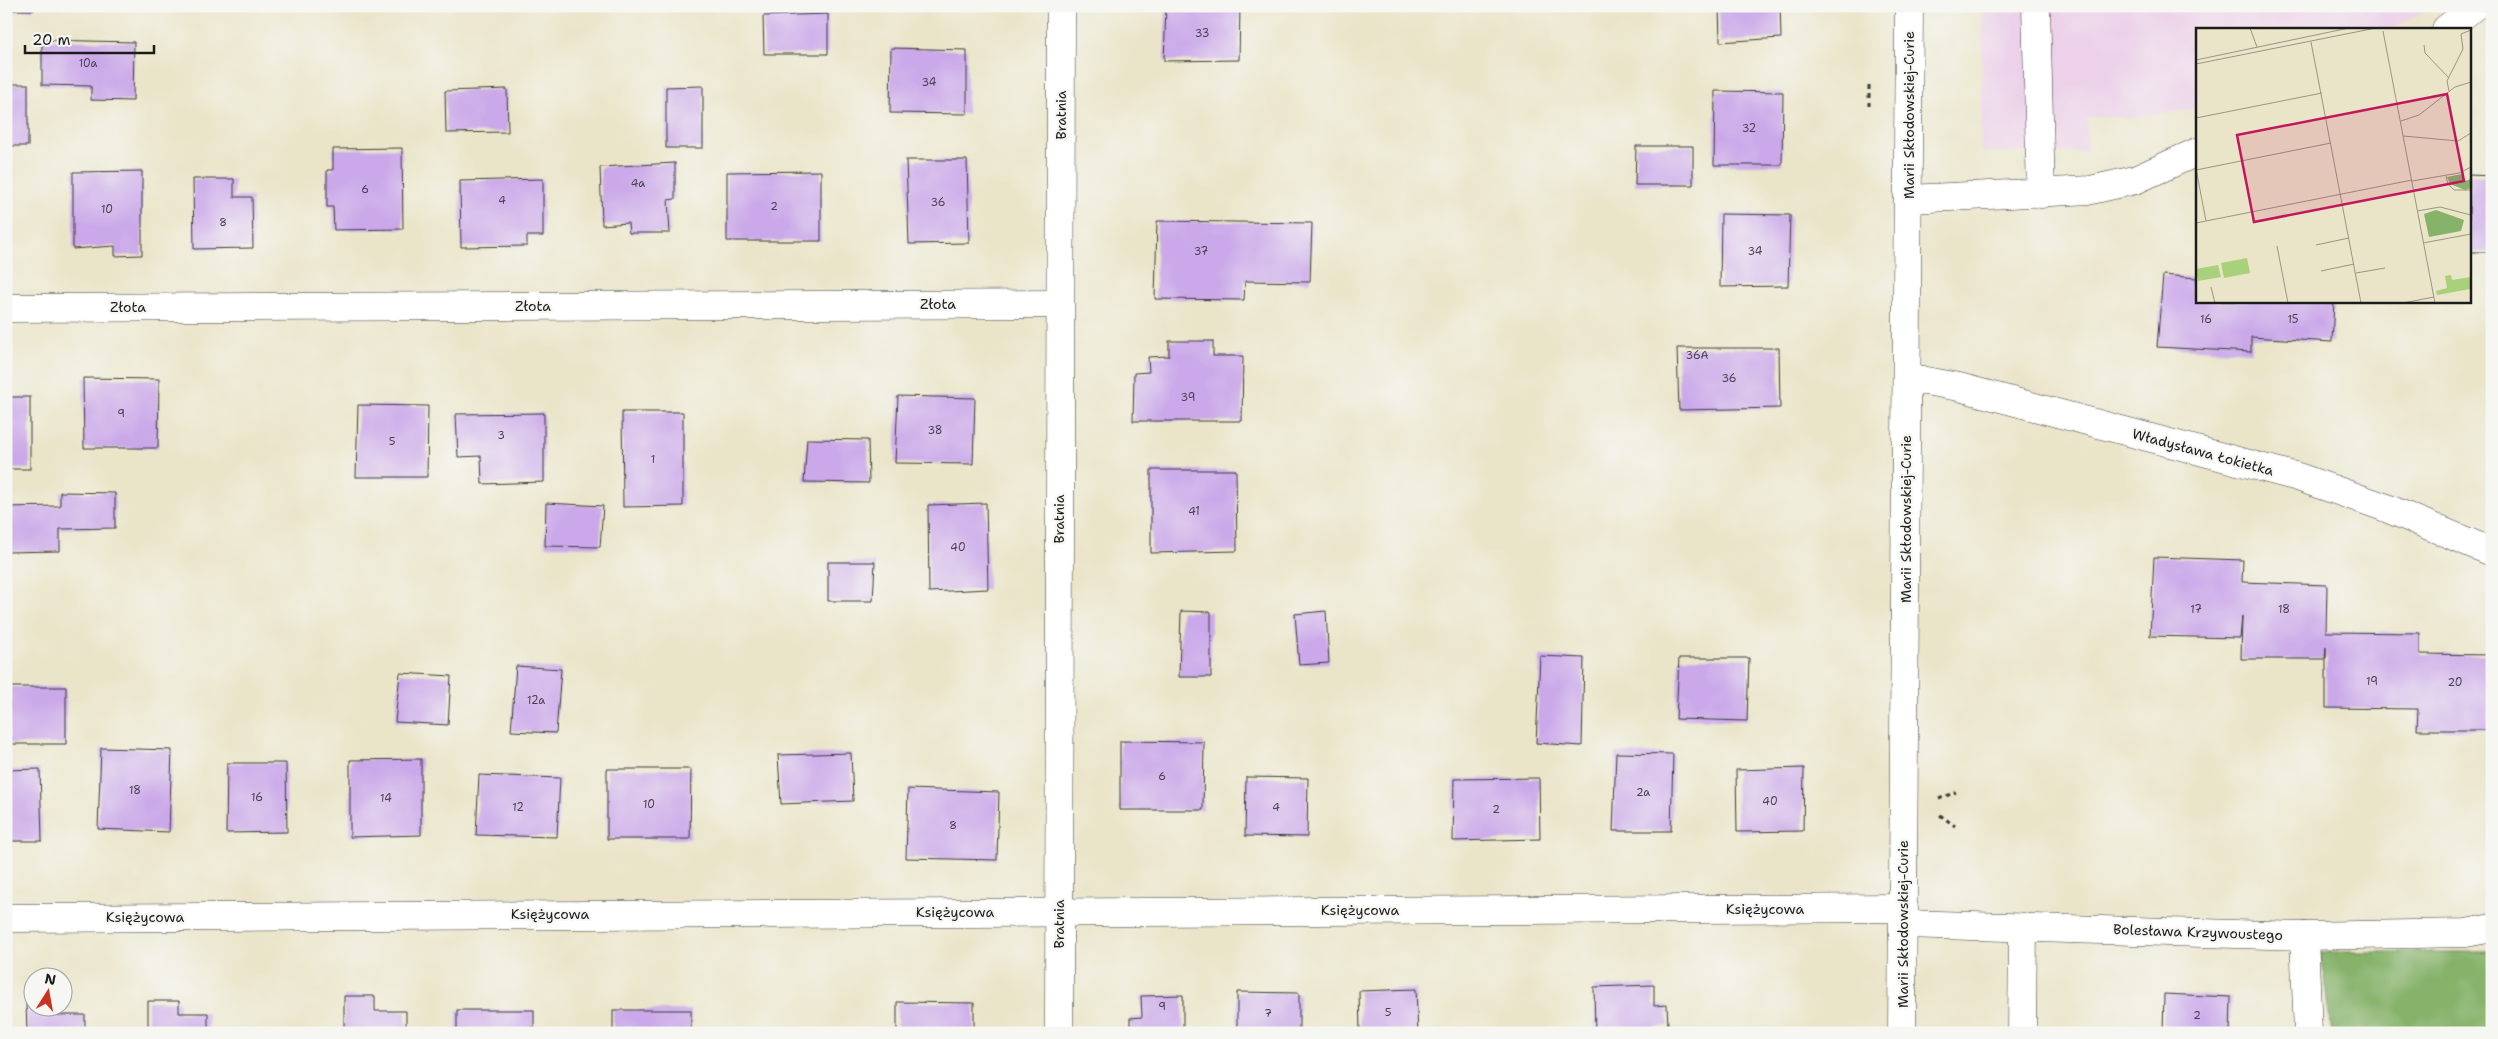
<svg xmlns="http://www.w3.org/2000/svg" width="2498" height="1039" font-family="'Shantell Sans',sans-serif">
<rect width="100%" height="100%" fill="#f6f6f2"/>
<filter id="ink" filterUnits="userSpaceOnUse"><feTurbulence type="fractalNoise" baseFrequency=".02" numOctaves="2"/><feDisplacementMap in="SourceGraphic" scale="10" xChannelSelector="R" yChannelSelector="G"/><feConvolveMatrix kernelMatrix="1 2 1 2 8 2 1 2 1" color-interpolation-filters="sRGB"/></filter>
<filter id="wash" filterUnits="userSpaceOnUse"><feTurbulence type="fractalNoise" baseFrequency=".0096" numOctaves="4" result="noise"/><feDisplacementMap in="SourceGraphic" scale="20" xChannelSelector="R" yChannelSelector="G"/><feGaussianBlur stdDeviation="1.12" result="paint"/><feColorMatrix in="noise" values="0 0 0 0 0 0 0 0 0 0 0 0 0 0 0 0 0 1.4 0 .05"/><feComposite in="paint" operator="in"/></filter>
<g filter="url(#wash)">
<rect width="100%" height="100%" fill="#eae5c9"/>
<polygon fill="#ecd1e9" points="1983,6 2436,6 2392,29 2197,29 2197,109 2132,117 2087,117 2087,152 1981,152"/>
<polygon fill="#86b26a" stroke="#516743" points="2320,952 2492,952 2492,1033 2332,1033"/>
<g id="blocks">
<g fill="#caa8e9">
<rect x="6" y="6" width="28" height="4"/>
<polygon points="1166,6 1240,6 1239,60 1164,61"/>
<polygon points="1719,6 1780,6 1781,38 1720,42"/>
<polygon points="828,14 828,54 764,54 763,16"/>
<polygon points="42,40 134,42 133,101 91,100 91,86 42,85"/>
<polygon points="891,48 967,50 967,114 890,113"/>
<rect x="6" y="84" width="22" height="62"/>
<polygon points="703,86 703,148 666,148 666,87"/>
<polygon points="507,89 508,132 446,133 445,91"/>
<polygon points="1715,91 1783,92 1782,165 1714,165"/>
<polygon points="1636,146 1693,146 1693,185 1635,185"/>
<polygon points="402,148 403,229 334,230 333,207 327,207 327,170 333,170 333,149"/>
<polygon points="906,160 967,160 969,243 909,244"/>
<polygon points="675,163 675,199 668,200 670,233 629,233 628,223 602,225 600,167"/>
<polygon points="142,171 142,255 115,256 115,246 73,249 73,172"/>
<polygon points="821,171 821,241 727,241 727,172"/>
<polygon points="2469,175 2492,176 2492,252 2469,252"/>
<polygon points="193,179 234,179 234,197 252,197 253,248 194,249"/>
<polygon points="543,179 543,236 527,236 527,246 461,247 460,181"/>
<rect x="6" y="194" width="3" height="56"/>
<polygon points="1721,214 1790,215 1788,286 1720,287"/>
<polygon points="1157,221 1312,223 1310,282 1245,281 1244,300 1155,299"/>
<polygon points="2163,275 2197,278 2197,301 2334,301 2332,342 2251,337 2251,352 2157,347"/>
<polygon points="1169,341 1213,341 1213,356 1243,356 1242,421 1133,421 1134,373 1149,372 1148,357 1169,356"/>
<polygon points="1677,348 1779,348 1780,408 1679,410"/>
<polygon points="83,378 159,379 158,448 84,448"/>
<polygon points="898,396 975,398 973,464 895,463"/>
<rect x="6" y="397" width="24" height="72"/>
<polygon points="358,405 428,406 427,477 356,477"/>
<polygon points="622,412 683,412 683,506 623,507"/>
<polygon points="544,413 544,482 482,484 481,456 458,457 456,414"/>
<polygon points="807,439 868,440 869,483 804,482"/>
<polygon points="1151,470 1236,470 1237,551 1151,553"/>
<polygon points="60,492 115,493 115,528 60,529 60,551 6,552 6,507 60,506"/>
<polygon points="546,503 603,506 600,547 545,546"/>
<polygon points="986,503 988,589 929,592 928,505"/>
<polygon points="2154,557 2243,560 2242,582 2327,585 2326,632 2420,633 2420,654 2492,655 2492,730 2417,730 2418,709 2326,708 2326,647 2325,659 2241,659 2242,616 2240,638 2150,636"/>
<polygon points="828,562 875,562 873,601 828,601"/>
<polygon points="1181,611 1211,612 1211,677 1179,677"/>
<polygon points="1326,611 1329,663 1299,665 1295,614"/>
<polygon points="1540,656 1584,658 1582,746 1536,743"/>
<polygon points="1679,658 1749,658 1747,721 1676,719"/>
<polygon points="516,666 561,669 556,733 511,731"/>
<polygon points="400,673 451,676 448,725 395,722"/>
<rect x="9" y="687" width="57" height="57"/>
<polygon points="1120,741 1204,742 1203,810 1120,810"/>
<polygon points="101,748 172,750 169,832 98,829"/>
<polygon points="851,753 853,801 781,804 778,755"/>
<polygon points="1616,753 1673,754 1671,831 1613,831"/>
<polygon points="421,759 421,835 350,837 350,760"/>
<polygon points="227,763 286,763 287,832 226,833"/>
<polygon points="1804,768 1803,831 1737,832 1736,770"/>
<polygon points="40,769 42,841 6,841 6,770"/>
<polygon points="607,769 691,769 690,839 607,839"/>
<polygon points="479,775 560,778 557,837 476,835"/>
<polygon points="1246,777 1308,778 1307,837 1245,836"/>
<polygon points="1539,778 1540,839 1453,841 1454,779"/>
<polygon points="908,789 999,792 997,860 906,858"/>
<polygon points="1654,985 1654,1006 1667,1005 1668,1026 1654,1027 1654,1033 1595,1033 1594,987"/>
<polygon points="1416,989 1418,1033 1360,1033 1359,991"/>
<polygon points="1237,992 1299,993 1299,1033 1237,1033"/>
<polygon points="2164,994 2231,997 2230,1033 2163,1033"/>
<polygon points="1183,995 1183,1033 1130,1033 1130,1018 1142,1017 1141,996"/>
<polygon points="344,996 375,996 375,1011 406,1011 406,1033 344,1033"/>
<polygon points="148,1001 179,1001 179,1013 208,1013 208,1033 148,1033"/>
<polygon points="26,1002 32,1002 32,1006 57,1006 57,1015 85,1015 85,1033 27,1033"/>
<polygon points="897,1002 974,1003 974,1033 897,1033"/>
<rect x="457" y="1010" width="77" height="23"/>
<rect x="613" y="1010" width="78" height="23"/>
</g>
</g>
</g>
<g filter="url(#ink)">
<use href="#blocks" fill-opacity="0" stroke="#3b3a36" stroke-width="1"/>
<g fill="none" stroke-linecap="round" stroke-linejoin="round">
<defs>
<g id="minor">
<polyline points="2036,6 2041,194"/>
<polyline points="2446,29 2475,6"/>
<polyline points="1909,199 2091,190 2135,180 2197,152"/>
<polyline points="6,308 1059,304"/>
<polyline points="1907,380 1926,381 1959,387 2298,477 2384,507 2492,552"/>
<polyline points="6,918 1904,908"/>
<polyline points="1904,924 2304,936 2466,933 2492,928"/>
<polyline points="2304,936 2308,1033"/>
<polyline points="1059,1033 1061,6"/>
<polyline points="1902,1033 1909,6"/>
<polyline points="2022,1033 2023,927"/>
</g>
</defs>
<use href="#minor" stroke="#3b3a36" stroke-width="29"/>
<g stroke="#3b3a36" stroke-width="3" stroke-dasharray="4 4" stroke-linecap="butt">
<polyline points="1869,106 1869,82"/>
<polyline points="1939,799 1956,792"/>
<polyline points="1940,815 1955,826"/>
</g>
<use href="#minor" stroke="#fff" stroke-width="28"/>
</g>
</g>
<g text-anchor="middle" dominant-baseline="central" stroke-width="4.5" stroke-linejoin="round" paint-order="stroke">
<g font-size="11" fill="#483f4f">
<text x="1202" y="33">33</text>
<text x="88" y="63">10a</text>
<text x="929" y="82">34</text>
<text x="1749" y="128">32</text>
<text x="638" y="183">4a</text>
<text x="365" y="189">6</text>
<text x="502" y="200">4</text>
<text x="938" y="202">36</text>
<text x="774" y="206">2</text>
<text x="107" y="209">10</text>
<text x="223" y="222">8</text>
<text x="1201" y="251">37</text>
<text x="1755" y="251">34</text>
<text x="2206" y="319">16</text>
<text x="2293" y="319">15</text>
<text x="1697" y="355">36A</text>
<text x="1729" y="378">36</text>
<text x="1188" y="397">39</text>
<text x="121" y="413">9</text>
<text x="935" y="430">38</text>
<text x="501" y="435">3</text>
<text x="392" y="441">5</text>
<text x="653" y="459">1</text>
<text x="1194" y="511">41</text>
<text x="958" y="547">40</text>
<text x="2196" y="609">17</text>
<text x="2284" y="609">18</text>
<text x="2372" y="681">19</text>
<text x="2455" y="682">20</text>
<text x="536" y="700">12a</text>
<text x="1162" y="776">6</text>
<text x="135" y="790">18</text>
<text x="1643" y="792">2a</text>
<text x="257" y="797">16</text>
<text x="386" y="798">14</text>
<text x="1770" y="801">40</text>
<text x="649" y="804">10</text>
<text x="518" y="807">12</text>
<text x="1276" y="807">4</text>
<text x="1496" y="809">2</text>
<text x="953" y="825">8</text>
<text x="1162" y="1006">9</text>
<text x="1388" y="1012">5</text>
<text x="1268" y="1013">7</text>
<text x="2197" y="1015">2</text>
</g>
<g font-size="14" fill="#1c1c1c" stroke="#f6f6f2">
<text transform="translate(1061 115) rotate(-90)">Bratnia</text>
<text transform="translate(1909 115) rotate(-90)">Marii Skłodowskiej-Curie</text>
<text x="938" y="304">Złota</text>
<text x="533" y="306">Złota</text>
<text x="128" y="307">Złota</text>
<text transform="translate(2203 452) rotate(15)">Władysława Łokietka</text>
<text transform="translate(1059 519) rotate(-90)">Bratnia</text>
<text transform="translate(1906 519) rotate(-90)">Marii Skłodowskiej-Curie</text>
<text x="1765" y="909">Księżycowa</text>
<text x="1360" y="910">Księżycowa</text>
<text x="955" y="912">Księżycowa</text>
<text x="550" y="914">Księżycowa</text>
<text x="145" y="917">Księżycowa</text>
<text transform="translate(1059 924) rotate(-90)">Bratnia</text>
<text transform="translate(1903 924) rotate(-90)">Marii Skłodowskiej-Curie</text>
<text transform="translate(2198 932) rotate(2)">Bolesława Krzywoustego</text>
</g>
</g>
<g transform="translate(2196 28)">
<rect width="275" height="275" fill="#eae5c9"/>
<path d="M51 230 54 245 28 250 25 235ZM22 237 25 249 2 253 0 241ZM255 247 256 252 275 249V264L274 261 241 267 240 263 251 260 249 248Z" fill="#a9d07a"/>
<path d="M266 146 269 153 275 151V160L269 162 254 156 251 149ZM240 182 268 192 265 203 233 209 228 186Z" fill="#86b26a"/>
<path fill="none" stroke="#989584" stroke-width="1" d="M54 0 61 19M187 3 239 275M115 14 165 275M228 17 229 25 253 50M0 32 153 0M0 36 180 0M253 63 251 53 267 21 265 6 275 2M0 90 126 65M205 93 223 87 259 59 275 54M207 108 262 113 275 105M0 141 10 193M0 142 135 115M250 148 252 156 258 162H275M216 153 263 145 275 139M221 183 244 179 275 187M0 195 216 152M227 215 275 206M120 217 153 210M81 218 92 275M125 243 158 236M160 245 189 240M15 259 19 275M207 275 238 269"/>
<path fill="#c2185b" fill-opacity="0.15" stroke="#c2185b" stroke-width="2.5" d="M251 66 268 153 58 194 41 107Z"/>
<rect width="275" height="275" fill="none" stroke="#1c1c1c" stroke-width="2.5"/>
</g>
<rect width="2498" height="1039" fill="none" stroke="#f6f6f2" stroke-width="25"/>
<g transform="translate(48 992) rotate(11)"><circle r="24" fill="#f6f6f2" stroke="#9f9f9c"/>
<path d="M0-4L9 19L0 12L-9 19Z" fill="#c8321e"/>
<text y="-8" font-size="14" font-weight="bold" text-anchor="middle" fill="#1c1c1c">N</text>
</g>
<path d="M25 45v8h129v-8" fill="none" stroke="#1c1c1c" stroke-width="2.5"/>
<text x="32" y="45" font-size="15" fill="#1c1c1c" stroke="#f6f6f2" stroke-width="4" paint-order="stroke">20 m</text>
</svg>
